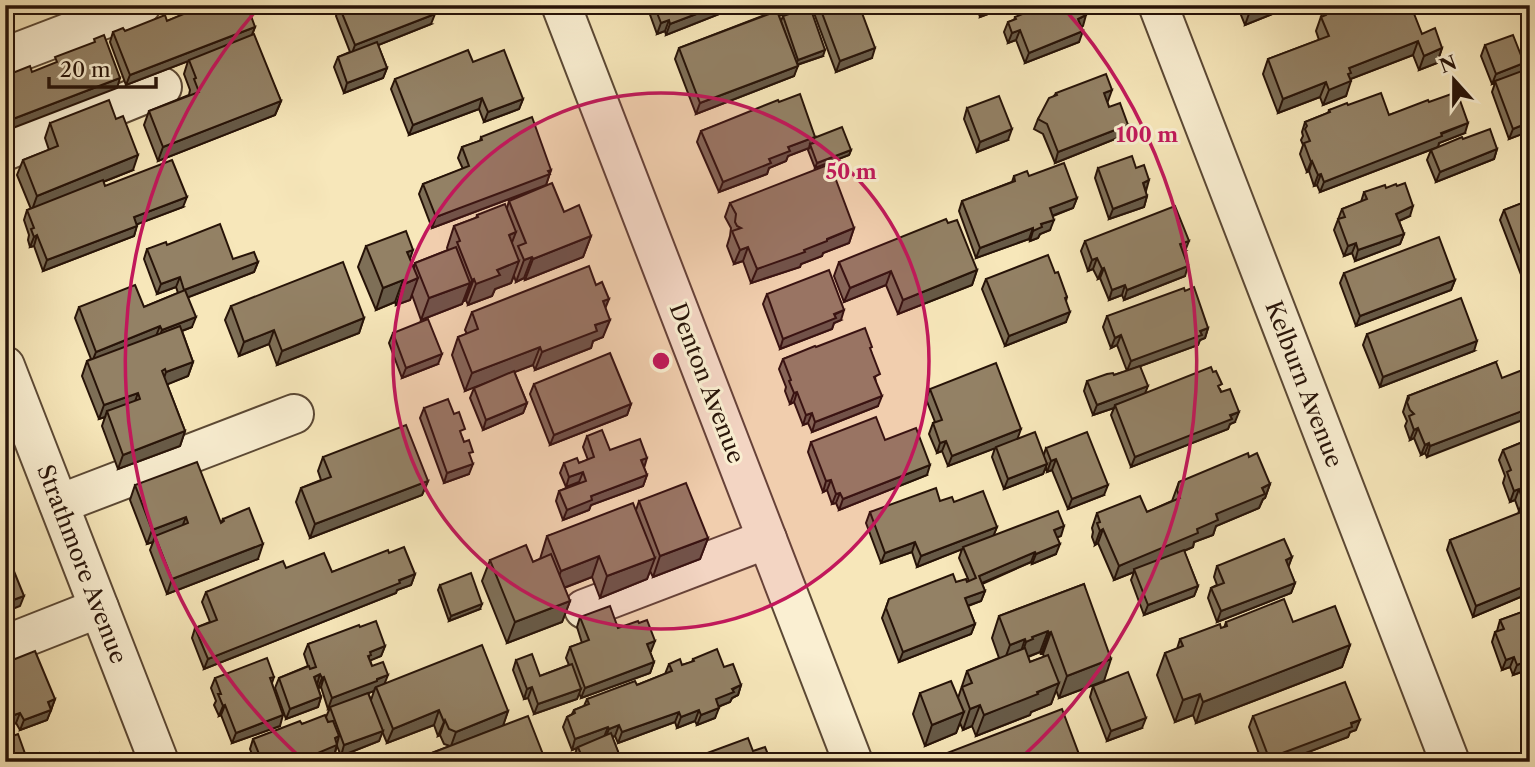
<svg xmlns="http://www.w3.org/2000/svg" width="1535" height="767" font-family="'Libre Caslon Text',serif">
<rect width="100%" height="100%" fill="#f7e7ba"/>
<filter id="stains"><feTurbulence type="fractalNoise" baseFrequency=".00286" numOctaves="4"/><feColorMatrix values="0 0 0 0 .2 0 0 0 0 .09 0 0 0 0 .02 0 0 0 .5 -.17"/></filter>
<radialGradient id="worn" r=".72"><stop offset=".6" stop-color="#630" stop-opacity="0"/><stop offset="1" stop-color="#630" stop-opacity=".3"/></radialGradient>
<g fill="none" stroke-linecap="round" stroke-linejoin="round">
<defs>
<g id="minor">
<polyline points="561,5 853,762"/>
<polyline points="1158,5 1450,762"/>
<polyline points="5,57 141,5"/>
<polyline points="5,151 162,87"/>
<polyline points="5,366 159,762"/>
<polyline points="59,504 294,414"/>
<polyline points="584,609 767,539"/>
<polyline points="5,645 99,608"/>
</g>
</defs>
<use href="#minor" stroke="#5b4834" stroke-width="42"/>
<use href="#minor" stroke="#faefd2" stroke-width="38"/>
</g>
<g fill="#7e6f57" stroke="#271308" stroke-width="2" fill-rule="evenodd">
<polygon points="650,5 738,5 737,7 666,35 665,31 657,34 648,9"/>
<polygon points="767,5 801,5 799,8 779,16 787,38 781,21 783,16 823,56 797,65 794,76 696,114 675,59 679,48 770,13"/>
<polygon points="811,5 859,5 872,58 836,72"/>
<polygon points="976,5 1012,5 980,17"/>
<polygon points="1237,5 1295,5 1245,25"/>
<polygon points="189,6 255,27 252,35 281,101 275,115 158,161 144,125 149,111 189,95 190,90 184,74 188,61 126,85 110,42 113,32 125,31 167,21 187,13"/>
<polygon points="339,6 431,24 378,45 387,68 383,78 344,93 334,67 338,57 350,52 336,16"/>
<polygon points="1324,8 1398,11 1422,34 1442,48 1437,63 1419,70 1413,55 1350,79 1346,96 1323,105 1320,97 1278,113 1263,74 1268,59 1319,40 1316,31"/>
<polygon points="1015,17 1083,26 1081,26 1079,42 1025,63 1016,40 1008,43 1004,32 1008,22 1014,20"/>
<polygon points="1485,45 1524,63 1521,72 1530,131 1509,139 1492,92 1495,83 1492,84 1481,56"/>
<polygon points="473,62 523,99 519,109 484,122 479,109 409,135 391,89 395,79"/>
<polygon points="1056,93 1108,101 1107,101 1109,107 1125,135 1055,163 1043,134 1034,129 1038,119"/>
<polygon points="779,102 814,138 851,150 849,155 815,168 808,150 809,148 788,156 786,161 769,168 767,174 719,192 697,142 701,131"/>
<polygon points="1429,102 1465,133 1439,143 1438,147 1320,192 1317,185 1314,186 1309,171 1307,172 1300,154 1303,145 1301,140 1303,136 1302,132 1305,122 1328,113 1329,110 1348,105 1389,115"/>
<polygon points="967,108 1008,140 977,152 964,119"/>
<polygon points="50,123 133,170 103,182 105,186 183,207 137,224 134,236 43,271 34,246 30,247 28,240 29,235 24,220 27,210 31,209 17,175 23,160 49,150 45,138"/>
<polygon points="481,137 551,170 546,185 432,228 419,194 423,184 463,169 458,158 462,147 480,141"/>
<polygon points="1463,139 1497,149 1494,159 1436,182 1427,160 1431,150"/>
<polygon points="1098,168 1145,191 1147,196 1144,207 1109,219 1095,178"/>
<polygon points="1014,176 1029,176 1077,198 1073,208 1053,216 1050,230 1040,234 1038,238 1030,241 1029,239 976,258 959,211 962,201 1012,182"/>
<polygon points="1386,188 1410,216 1399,221 1404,234 1400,244 1355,261 1352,253 1344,256 1334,230 1342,209 1361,202 1364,192"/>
<polygon points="1530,200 1530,298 1500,220 1504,210"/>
<polygon points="509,201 564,212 591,236 583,257 525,280 524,278 516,282 514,276 511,283 495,289 492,296 468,305 466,300 464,301 463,300 462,304 421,320 412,295 410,300 396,305 395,302 376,310 358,267 366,246 410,259 414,268 415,263 448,250 447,248 454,226 476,218 477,215 507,208"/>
<polygon points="730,203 854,228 849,243 823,253 822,256 801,264 800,267 751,283 743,261 734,264 727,246 730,236 731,228 725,217"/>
<polygon points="1085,241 1185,251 1183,252 1185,276 1124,300 1122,295 1109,300 1100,278 1098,279 1093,269 1088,271 1081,251"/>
<polygon points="167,245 233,259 258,262 254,272 188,297 192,327 182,331 193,362 188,376 167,384 185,431 180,446 118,469 102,426 105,417 99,419 82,376 87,361 91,359 75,318 79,307 144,307 178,293 176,287 157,294 144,259 147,249"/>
<polygon points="839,262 977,270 972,285 898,314 886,285 844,302 834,276"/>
<polygon points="1055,273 1067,297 1066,301 1066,322 1005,346 982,289 986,279"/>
<polygon points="1344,273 1455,280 1451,290 1356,326 1340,283"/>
<polygon points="767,294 841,320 834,323 832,329 780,349 763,304"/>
<polygon points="231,306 364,318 359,333 277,365 269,344 239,356 225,320"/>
<polygon points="605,308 603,337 593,341 591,348 535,370 533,365 514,372 527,403 523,413 483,430 470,398 474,388 476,386 465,391 452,355 458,337 467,334 465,330 472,312"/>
<polygon points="1107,316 1208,328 1205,338 1200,340 1198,345 1140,366 1145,393 1220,389 1235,422 1230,424 1228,429 1131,467 1111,415 1114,408 1093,415 1084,391 1087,381 1114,375 1127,371 1117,345 1111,348 1103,327"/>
<polygon points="393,333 438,364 402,378 389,343"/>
<polygon points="1367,334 1474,351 1380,387 1363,345"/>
<polygon points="816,347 871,351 876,383 878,406 812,432 808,423 803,425 794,402 790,404 785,391 786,387 779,369 783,359"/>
<polygon points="1496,362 1427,457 1425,453 1421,455 1414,438 1410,440 1405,426 1407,421 1403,412 1408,396"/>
<polygon points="534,384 631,404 627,415 550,445 530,394"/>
<polygon points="930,389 1044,454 1046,448 1104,495 1068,509 1052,470 1047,472 1046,467 1043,474 1004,489 992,457 995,448 948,466 942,451 937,453 929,434 933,423 935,422 926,399"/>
<polygon points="424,408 462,437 470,458 469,474 444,483 420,418"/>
<polygon points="587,436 610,450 644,468 647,475 643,486 591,505 589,510 563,520 556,501 559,491 579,483 579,482 566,487 560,473 564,463 579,463 588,460 583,447"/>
<polygon points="1530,439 1530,507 1519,511 1515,500 1510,502 1503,483 1505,476 1499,460 1503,450"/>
<polygon points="885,440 927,475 839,510 836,503 832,504 827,490 823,492 808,452 811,442"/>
<polygon points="323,457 428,481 422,495 310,538 296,502 301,488 321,480 318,471"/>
<polygon points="1249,457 1270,484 1265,498 1263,499 1259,508 1216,526 1213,535 1194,542 1193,547 1184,551 1198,586 1194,596 1144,615 1131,580 1134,572 1114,580 1098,543 1095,545 1092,537 1093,532 1092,528 1097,513 1147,512 1172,501 1179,482"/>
<polygon points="135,485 221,523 223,519 258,559 167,594 150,550 153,542 147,544 130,500"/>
<polygon points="639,501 708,538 700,559 653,577 650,571 647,579 600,598 592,577 564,588 570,601 562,622 507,643 482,581 490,560 533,562 540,559 547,536 636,510"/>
<polygon points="940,501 954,502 997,527 993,536 1061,536 1057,537 1056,554 1032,564 1031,562 982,584 985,591 981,601 968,606 975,624 971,634 899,662 882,618 889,599 956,582 969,581 959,558 962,549 917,567 912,552 881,563 866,523 870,512"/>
<polygon points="1530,510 1530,593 1473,617 1447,550 1450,540"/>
<polygon points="389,553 415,574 411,585 397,590 396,593 204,669 192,638 195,628 210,622 202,602 206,592 286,568 332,572"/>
<polygon points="1292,557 1288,567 1295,583 1291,593 1217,622 1208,598 1211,588 1217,585 1214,577 1217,566"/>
<path d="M1084 584 1104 681 1059 698 1056 690 1051 704 1031 712 1030 715 976 736 972 726 963 730 960 723 956 733 925 746 913 714 920 693 958 698 967 671 999 658 992 638 999 616ZM1040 652 1041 654H1043L1044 657 1030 662 1028 657Z"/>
<polygon points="440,585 480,609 449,621 438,590"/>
<polygon points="1530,609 1530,669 1513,675 1510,667 1502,670 1492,642 1495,632 1497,631 1500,620"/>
<polygon points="580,617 618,628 639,623 651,651 650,652 654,662 650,673 581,698 579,693 577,699 534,714 528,698 524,699 513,670 516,660 540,676 569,665 566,658 570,647 582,643 577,627"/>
<polygon points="1226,622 1293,622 1350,645 1342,667 1196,723 1193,715 1175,722 1157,675 1165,653 1177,649 1180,639 1221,628 1224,628"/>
<path d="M360 627 385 646 381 656 370 660 372 666 384 684 508 711 503 725 546 762H415L416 759 450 746 444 744 440 735 438 736 434 725 387 743 382 731 379 741 341 756 337 746 334 756 318 762H255L250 749 253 739 302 724 326 717 330 708 328 709 321 687 318 688 321 697 318 707 286 719 275 688 279 678 308 666 304 654 308 644ZM375 688 371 700 368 693 374 691Z"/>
<polygon points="693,659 724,667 741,685 738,695 732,698 730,702 718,707 715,718 697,725 695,721 677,728 675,722 618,743 615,736 612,737 622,762 576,762 574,757 577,748 572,750 563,727 567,717 572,714 574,710 584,706 587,699 637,685 665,674 669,664 682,665 692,662"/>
<polygon points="5,663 55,699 47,720 20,730 16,723 5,727"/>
<polygon points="274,677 272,683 280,726 232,743 221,715 219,716 214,705 216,701 211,688 215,678"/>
<polygon points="1093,686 1142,728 1107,741 1090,697"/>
<polygon points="1253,716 1356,730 1350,732 1348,737 1282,762 1262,762 1249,727"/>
<polygon points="947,753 1080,757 1078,762 943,762"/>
</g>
<g fill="#675a47" stroke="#271308" stroke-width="2">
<polygon points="5,5 35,5 5,17"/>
<polygon points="720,5 738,5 737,7 666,35 670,24"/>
<polygon points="795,5 801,5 799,8 772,18 774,13"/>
<polygon points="936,5 949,5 933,11"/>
<polygon points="989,5 1012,5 980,17 984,7"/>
<polygon points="1264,5 1295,5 1245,25 1250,11"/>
<polygon points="435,14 431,24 351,56 355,45"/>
<polygon points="1086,15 1083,26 1074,29 1078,19"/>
<polygon points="669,20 665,31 657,34 661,23"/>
<polygon points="255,27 251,37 126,85 130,75"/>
<polygon points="1020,30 1016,40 1008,43 1012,33"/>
<polygon points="1083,31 1079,42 1025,63 1029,53"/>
<polygon points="1418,41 1413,55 1348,80 1351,81 1346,96 1323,105 1329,90 1349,68"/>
<polygon points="875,48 872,58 836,72 840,61"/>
<polygon points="1442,48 1437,63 1419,70 1424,56"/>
<polygon points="825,50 823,56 796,65 798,60"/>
<polygon points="1524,63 1520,74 1495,81 1495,83 1492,84 1496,74"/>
<polygon points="798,66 794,76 696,114 700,103"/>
<polygon points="387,68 383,78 344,93 347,83"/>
<polygon points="120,78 117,88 5,131 5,122"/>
<polygon points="1326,82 1320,97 1278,113 1283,99"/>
<polygon points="1112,90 1108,101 1100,104 1104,93"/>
<polygon points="482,98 479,109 409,135 413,125"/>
<polygon points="523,99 519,109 484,122 488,112"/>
<polygon points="281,101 275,115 158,161 163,147"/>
<polygon points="1530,122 1530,131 1509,139 1513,129"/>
<polygon points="1468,123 1465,133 1439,143 1438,147 1320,192 1324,182"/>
<polygon points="1128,125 1125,135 1055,163 1058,152"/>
<polygon points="1012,129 1008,140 977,152 980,142"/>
<polygon points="815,137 811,147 810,144 809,148 788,156 786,161 769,168 767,174 719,192 723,182 769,159 788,147"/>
<polygon points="1497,149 1494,159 1436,182 1440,172"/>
<polygon points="851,150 849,155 815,168 817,163"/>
<polygon points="138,155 133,170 32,210 37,196"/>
<polygon points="1312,161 1309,171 1307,172 1311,162"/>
<polygon points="551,170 546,185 432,228 436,217"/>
<polygon points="1321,174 1317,185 1314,186 1318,175"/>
<polygon points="1149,180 1146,191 1143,183"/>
<polygon points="1147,196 1144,207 1109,219 1113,209"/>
<polygon points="187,197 183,207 130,227 134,217"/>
<polygon points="1077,198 1073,208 1046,218 1050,208"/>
<polygon points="1413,206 1410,216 1392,224 1396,214"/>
<polygon points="1054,220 1050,230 1040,234 1038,238 1030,241 1033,231 1041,224"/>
<polygon points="137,226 134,236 43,271 47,260"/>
<polygon points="854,228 849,243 823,253 822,256 801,264 800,267 751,283 757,269"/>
<polygon points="1033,228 1029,239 976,258 980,248"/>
<polygon points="516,232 508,253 509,235"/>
<polygon points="1404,234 1400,244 1355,261 1358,250"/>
<polygon points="37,235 34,246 30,247 34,237"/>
<polygon points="591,236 583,257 525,280 533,259"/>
<polygon points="1189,241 1185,251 1176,255 1180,244"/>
<polygon points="1356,243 1352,253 1344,256 1348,246"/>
<polygon points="748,247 743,261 734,264 740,250"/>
<polygon points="413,250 406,271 407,252"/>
<polygon points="532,257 524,278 516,282 524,260"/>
<polygon points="1097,258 1093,269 1088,271 1092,260"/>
<polygon points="519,261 511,283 495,289 492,296 468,305 476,284 497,270"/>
<polygon points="258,262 254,272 181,300 184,290"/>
<polygon points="1188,266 1185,276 1124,300 1127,290"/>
<polygon points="1104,268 1100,278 1098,279 1102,269"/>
<polygon points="977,270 972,285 898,314 903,300"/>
<polygon points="891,271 886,285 844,302 850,288"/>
<polygon points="180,277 176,287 157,294 161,284"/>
<polygon points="418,278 410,300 396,305 404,284"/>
<polygon points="474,279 466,300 464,301 472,280"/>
<polygon points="403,280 395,302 376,310 383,288"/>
<polygon points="1455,280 1451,290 1356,326 1360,316"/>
<polygon points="470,283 462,304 421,320 429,298"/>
<polygon points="1125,285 1122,295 1109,300 1112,290"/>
<polygon points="609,299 602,316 603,301"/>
<polygon points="844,310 841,320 834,323 832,329 780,349 783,339"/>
<polygon points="1070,312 1066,322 1005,346 1009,336"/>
<polygon points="196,317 192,327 158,340 162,330"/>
<polygon points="364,318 359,333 277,365 282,351"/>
<polygon points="610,320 603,337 593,341 591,348 535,370 542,352 595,325"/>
<polygon points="160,326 156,336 92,362 96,352"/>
<polygon points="1208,328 1205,338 1200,340 1198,345 1127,371 1131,361"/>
<polygon points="274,330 269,344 239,356 244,342"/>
<polygon points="1121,335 1117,345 1111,348 1115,338"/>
<polygon points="1477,341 1474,351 1380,387 1383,377"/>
<polygon points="540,347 533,365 465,391 472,373"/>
<polygon points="442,354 438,364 402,378 406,368"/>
<polygon points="193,362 188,376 161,387 166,372"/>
<polygon points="1148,386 1144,396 1115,405 1114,408 1093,415 1097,405"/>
<polygon points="797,392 794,402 790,404 794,393"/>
<polygon points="138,393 133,407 107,411 105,417 99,419 104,405"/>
<polygon points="882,396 878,406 812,432 815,422"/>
<polygon points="527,403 523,413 483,430 486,420"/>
<polygon points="631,404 627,415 550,445 554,435"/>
<polygon points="1530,408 1530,417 1427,457 1430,446"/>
<polygon points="1239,412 1235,422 1230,424 1228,429 1131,467 1135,457"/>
<polygon points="812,413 808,423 803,425 806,415"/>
<polygon points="1418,428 1414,438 1410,440 1414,430"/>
<polygon points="1021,429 1017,440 948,466 952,456"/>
<polygon points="185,431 180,446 118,469 123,455"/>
<polygon points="946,441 942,451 937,453 940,443"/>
<polygon points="1429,443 1425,453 1421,455 1425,445"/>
<polygon points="647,458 644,468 641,460"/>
<polygon points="1056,459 1052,470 1047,472 1051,461"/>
<polygon points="473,464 469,474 444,483 447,473"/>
<polygon points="1047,464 1043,474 1004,489 1008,479"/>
<polygon points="930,465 927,475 839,510 843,499"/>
<polygon points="583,472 579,482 566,487 569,477"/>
<polygon points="647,475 643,486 591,505 589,510 563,520 567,510 591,496"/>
<polygon points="831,480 827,490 823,492 826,481"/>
<polygon points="428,481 422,495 310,538 315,524"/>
<polygon points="1270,484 1265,498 1263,499 1259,508 1216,526 1213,535 1194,542 1193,547 1135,571 1134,569 1134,572 1114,580 1119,566 1197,529 1216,514"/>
<polygon points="1108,485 1104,495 1068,509 1072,499"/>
<polygon points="1519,489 1515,500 1510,502 1514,491"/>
<polygon points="840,493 836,503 832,504 836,494"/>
<polygon points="1530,498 1530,507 1519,511 1523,501"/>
<polygon points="13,502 5,524 5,506"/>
<polygon points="186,517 180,532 155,536 153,542 147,544 152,530"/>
<polygon points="1064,526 1061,536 1050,540 1054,530"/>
<polygon points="997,527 993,537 917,567 921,556"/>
<polygon points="1103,529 1098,543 1095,545 1100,531"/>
<polygon points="708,538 700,559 653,577 660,556"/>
<polygon points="915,542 912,552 881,563 885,553"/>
<polygon points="263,544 258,559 167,594 172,579"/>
<polygon points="1060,544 1056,554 1032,564 1036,554"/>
<polygon points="1035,552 1031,562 975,586 979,576"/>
<polygon points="599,556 592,577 553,592 561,571"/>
<polygon points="1292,557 1288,568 1286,560"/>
<polygon points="655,558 647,579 600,598 607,576"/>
<polygon points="415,574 411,585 397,590 396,593 204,669 208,659"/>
<polygon points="1295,583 1291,593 1217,622 1221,611"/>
<polygon points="1530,584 1530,593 1473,617 1476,606"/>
<polygon points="1198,586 1194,596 1144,615 1148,605"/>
<polygon points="985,591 981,601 961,608 965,598"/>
<polygon points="24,596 20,606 5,612 5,603"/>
<polygon points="570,601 562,622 507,643 515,622"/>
<polygon points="482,604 480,609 449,621 451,616"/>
<polygon points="975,624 971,634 899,662 903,652"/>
<polygon points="1048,631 1040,652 1027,657 1019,663 1026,642 1032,637"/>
<polygon points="1051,632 1043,654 1041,654 1049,633"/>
<polygon points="1025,639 1018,661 1002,667 1010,645"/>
<polygon points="655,641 651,651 643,654 647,644"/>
<polygon points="1350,645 1342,667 1196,723 1203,702"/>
<polygon points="385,646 381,656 369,661 367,665 370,652"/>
<polygon points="1514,657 1510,667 1502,670 1506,660"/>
<polygon points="1111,659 1104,681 1059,698 1067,676"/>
<polygon points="1530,660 1530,669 1513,675 1517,665"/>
<polygon points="654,662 650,673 581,698 585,688"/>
<polygon points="320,674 317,685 314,677"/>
<polygon points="388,675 384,685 375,688 374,691 328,709 332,698"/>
<polygon points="324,677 321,687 318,688 322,678"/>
<polygon points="1059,683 1051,704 1031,712 1030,715 976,736 984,715"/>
<polygon points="741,685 738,695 732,698 730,702 712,709 716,699"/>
<polygon points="532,687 528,698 524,699 527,689"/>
<polygon points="581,689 577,699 534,714 538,704"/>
<polygon points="1200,694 1193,715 1175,722 1183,700"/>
<polygon points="321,697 318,707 286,719 290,709"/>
<polygon points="55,699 51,710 48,702"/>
<polygon points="225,705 221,715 219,716 223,706"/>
<polygon points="980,705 972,726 963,730 970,709"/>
<polygon points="719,708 715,718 697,725 701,715"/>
<polygon points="51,710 47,720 20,730 24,720"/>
<polygon points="439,710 434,725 387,743 393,729"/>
<polygon points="699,710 695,721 677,728 681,717"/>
<polygon points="508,711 503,726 451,746 456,732"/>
<polygon points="679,712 675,722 618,743 622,732"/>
<polygon points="964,712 956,733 925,746 932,725"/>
<polygon points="20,713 16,723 5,727 8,717"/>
<polygon points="283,715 280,726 232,743 236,733"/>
<polygon points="1146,718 1142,728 1107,741 1111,731"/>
<polygon points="445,720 440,735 438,736 444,722"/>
<polygon points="1360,720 1356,730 1350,732 1348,737 1282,762 1267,762 1269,758"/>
<polygon points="619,725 615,736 605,739 609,729"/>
<polygon points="608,727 604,737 572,750 575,739"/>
<polygon points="383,731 379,741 341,756 344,745"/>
<polygon points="339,736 334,756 318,762 310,762 313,755 335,738"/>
<polygon points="1080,757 1078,762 1066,762"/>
</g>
<g fill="#938165" stroke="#271308" stroke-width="2">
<polygon points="192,5 247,5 255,27 130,75 113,32 123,28 125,31 165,15 167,21 191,11 189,6"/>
<polygon points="341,5 431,5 435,14 355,45 339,6"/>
<polygon points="654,5 720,5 670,24 669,20 661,23"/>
<polygon points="771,5 795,5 774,12"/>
<polygon points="819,5 859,5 875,48 840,61"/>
<polygon points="1044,5 1082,5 1086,15 1078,19 1083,31 1029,53 1020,30 1012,33 1008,22 1016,19 1015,17"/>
<polygon points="1248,5 1264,5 1250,11"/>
<polygon points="1331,5 1396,5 1398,11 1411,6 1422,34 1435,28 1442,48 1424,56 1418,41 1349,68 1351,73 1348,74 1351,81 1329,90 1326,82 1283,99 1268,59 1329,36 1321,17 1326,15 1324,8"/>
<polygon points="810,7 825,50 798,60 783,16"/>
<polygon points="777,11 798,66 700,103 679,48"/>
<polygon points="254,34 281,101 163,147 149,111 199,92 194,79 196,78 189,60"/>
<polygon points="104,35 120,78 5,122 5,76 30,66 32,72 57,62 55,57 95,42 94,39"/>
<polygon points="1513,35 1524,63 1496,74 1485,45"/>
<polygon points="377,42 387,68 347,83 338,57"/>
<polygon points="468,50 473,62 504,50 523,99 488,112 482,98 413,125 395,79"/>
<polygon points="1530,68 1530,122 1513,129 1495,81"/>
<polygon points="1106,74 1112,90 1104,93 1109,107 1120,103 1128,125 1058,152 1047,124 1038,119 1049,98 1057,95 1056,93"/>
<polygon points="1457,92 1468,123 1441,133 1442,136 1324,182 1321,174 1318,175 1312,161 1311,162 1304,143 1310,141 1305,129 1307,126 1305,122 1330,112 1329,110 1347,103 1348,105 1381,93 1389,115 1428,100 1429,102"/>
<polygon points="800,94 815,137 788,147 790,151 769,159 771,163 723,182 701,131 778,100 779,102"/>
<polygon points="999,96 1012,129 980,142 967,108"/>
<polygon points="109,100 116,119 123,116 138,155 37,196 23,160 58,146 50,123"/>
<polygon points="532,117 551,170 548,171 550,174 436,217 423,184 469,166 462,147 482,140 481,137"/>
<polygon points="842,127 851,150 817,163 810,144 814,143 814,138"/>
<polygon points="1490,129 1497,149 1440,172 1431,150 1462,137 1463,139"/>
<polygon points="1132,156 1136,168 1144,165 1149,180 1143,183 1147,196 1113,209 1098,168"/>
<polygon points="172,160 187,197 134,217 137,226 47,260 37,235 34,237 31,229 34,228 27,210 103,180 105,186"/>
<polygon points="1064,163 1077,198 1050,208 1054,220 1041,224 1042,227 1033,231 1033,228 980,248 962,201 1015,181 1014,176 1027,171 1029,176"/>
<polygon points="830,164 854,228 827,239 827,241 804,250 805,252 757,269 748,247 740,250 732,231 741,228 737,226 735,222 736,214 730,203"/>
<polygon points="552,183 564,212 579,205 591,236 533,259 532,257 524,260 518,246 526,243 509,201"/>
<polygon points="1405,183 1413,206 1396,214 1404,234 1358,250 1356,243 1348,246 1338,219 1345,217 1342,209 1367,199 1364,192 1385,185 1386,188 1396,184 1397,186"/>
<polygon points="1530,200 1530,278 1504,210"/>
<polygon points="505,204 516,232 509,235 519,261 497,270 500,275 476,284 474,279 472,280 457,242 460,241 454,226 478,217 477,215"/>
<polygon points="1175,206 1189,241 1180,244 1188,266 1127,290 1125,285 1112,290 1104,268 1102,269 1097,258 1092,260 1085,241"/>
<polygon points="946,219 948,223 957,220 977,270 903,300 891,271 850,288 839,262"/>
<polygon points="220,224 233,259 254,252 258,262 184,290 180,277 161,284 147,249 166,242 167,245"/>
<polygon points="406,231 413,250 407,252 418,278 404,284 403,280 383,288 366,246"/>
<polygon points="1439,237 1455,280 1360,316 1344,273"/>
<polygon points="456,247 470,283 429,298 415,263"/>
<polygon points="1048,255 1055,273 1058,272 1067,297 1065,298 1070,312 1009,336 986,279"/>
<polygon points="343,262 364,318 282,351 274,330 244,342 231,306"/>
<polygon points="589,266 596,285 602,282 609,299 603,301 610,320 595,325 597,331 542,352 540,347 472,373 458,337 478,329 472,312"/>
<polygon points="829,270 844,310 834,314 836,318 783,339 767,294"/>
<polygon points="135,285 144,307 185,290 196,317 162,330 160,326 96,352 79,307"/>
<polygon points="1194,287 1208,328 1200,331 1202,335 1131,361 1121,335 1115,338 1107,316 1184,288 1185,291"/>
<polygon points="1461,298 1477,341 1383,377 1367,334"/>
<polygon points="428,319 442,354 406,368 393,333"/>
<polygon points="180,326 193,362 166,372 165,369 162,371 185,431 123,455 107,411 140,399 138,393 104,405 87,361"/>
<polygon points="865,328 872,347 870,348 880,374 874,377 882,396 815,422 812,413 806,415 797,392 794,393 789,381 791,380 783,359 815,346 816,347"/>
<polygon points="610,353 631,404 554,435 534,384"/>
<polygon points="1496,362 1502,378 1530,367 1530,408 1430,446 1429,443 1425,445 1418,428 1414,430 1409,416 1414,414 1410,410 1407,402 1409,398 1408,396"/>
<polygon points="996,363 1021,429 952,456 946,441 940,443 933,423 942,420 930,389"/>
<polygon points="1140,366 1148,386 1097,405 1087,381 1107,374 1113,373 1114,375"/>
<polygon points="1211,367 1213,372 1216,371 1222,384 1218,386 1221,392 1230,389 1239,412 1230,415 1232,419 1135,457 1115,405"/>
<polygon points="514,371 527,403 486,420 474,388"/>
<polygon points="448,399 454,414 459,412 465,429 460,431 464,442 469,440 473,452 469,453 473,464 447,473 424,408"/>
<polygon points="876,417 885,440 916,428 930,465 843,499 840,493 836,494 831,480 826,481 811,442"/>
<polygon points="406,425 428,481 315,524 301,488 331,477 323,457"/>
<polygon points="602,430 610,450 640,439 647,458 641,460 647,475 591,496 592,500 567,510 559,491 586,481 583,472 569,477 564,463 577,458 579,463 594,457 587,436"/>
<polygon points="1035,432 1047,464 1008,479 996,447"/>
<polygon points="1087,432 1108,485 1072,499 1056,459 1051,461 1046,448"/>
<polygon points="1530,439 1530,498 1523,501 1519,489 1514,491 1507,472 1511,470 1503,450"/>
<polygon points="1248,453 1249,457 1257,453 1270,484 1262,488 1265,494 1216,514 1218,520 1197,529 1198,533 1119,566 1103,529 1100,531 1097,523 1100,522 1097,513 1140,496 1147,512 1180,498 1177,490 1179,482"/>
<polygon points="197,462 221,523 224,521 223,519 249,508 263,544 172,579 155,536 188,523 186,517 152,530 135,485"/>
<polygon points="5,482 13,502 5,506"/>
<polygon points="686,483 708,538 660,556 639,501"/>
<polygon points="936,488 940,501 952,497 954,502 983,491 997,527 921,556 915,542 885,553 870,512"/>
<polygon points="633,503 655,558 607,576 599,556 561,571 547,536"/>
<polygon points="1529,509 1530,584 1476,606 1450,540"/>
<polygon points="1058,511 1064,526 1054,530 1060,544 1036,554 1035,552 979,576 985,591 965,598 975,624 903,652 886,608 889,599 953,574 956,582 966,579 967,582 976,578 963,547"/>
<polygon points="1284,539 1292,557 1286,560 1295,583 1221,611 1211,588 1224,583 1217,566"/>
<polygon points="526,545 533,562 551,554 570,601 515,622 490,560"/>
<polygon points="404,547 415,574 399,580 400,583 208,659 195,628 217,620 206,592 283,561 286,568 324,553 332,572 388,550 389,553"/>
<polygon points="1184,550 1198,586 1148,605 1134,569"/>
<polygon points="9,559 24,596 5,603 5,561"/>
<polygon points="471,573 482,604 451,616 440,585"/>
<polygon points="1084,584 1111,659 1067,676 1051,632 1049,633 1048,631 1032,637 1033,639 1026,642 1025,639 1010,645 999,616"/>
<polygon points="1284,599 1293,622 1335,606 1350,645 1203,702 1200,694 1183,700 1165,653 1183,646 1180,639 1220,624 1221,628 1227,626 1226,622"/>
<polygon points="610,606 618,628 638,621 639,623 647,620 655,641 647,644 654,662 585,688 570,647 589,640 580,617"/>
<polygon points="1530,609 1530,660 1517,665 1514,657 1506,660 1495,632 1504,629 1500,620"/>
<polygon points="376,621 385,646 370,652 371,655 368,656 372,666 383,662 388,675 377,679 377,681 332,698 324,677 322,678 320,674 314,677 321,697 290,709 279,678 309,666 310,669 316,667 308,644 359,625 360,627"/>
<polygon points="482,645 508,711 456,732 449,729 445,720 444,722 439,710 393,729 376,687"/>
<polygon points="1025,648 1030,662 1048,655 1059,683 1037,692 1038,694 984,715 980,705 970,709 962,687 972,683 967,671"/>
<polygon points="717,649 724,667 733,664 741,685 732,689 734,692 716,699 719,708 701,715 699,710 681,717 679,712 622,732 619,725 609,729 608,727 575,739 567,717 575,713 574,710 589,704 587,699 635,681 637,685 672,671 669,664 680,659 682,665 694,661 693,659"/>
<polygon points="35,651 55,699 48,702 51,710 24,720 20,713 8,717 5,712 5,663"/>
<polygon points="532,654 540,676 572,664 581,689 538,704 532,687 527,689 516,660"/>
<polygon points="267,658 274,677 270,678 283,715 236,733 225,705 223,706 218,694 221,694 215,678"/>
<polygon points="1128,672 1146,718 1111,731 1093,686"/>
<polygon points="951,681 964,712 932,725 920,693"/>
<polygon points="1345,682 1360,720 1351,723 1352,727 1269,758 1253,716"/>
<polygon points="368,693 383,731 344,745 330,707"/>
<polygon points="1062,709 1080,757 1066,762 950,762 947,753"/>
<polygon points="325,715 328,722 333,721 339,736 335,738 337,745 313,755 315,762 259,762 258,760 261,759 253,739 300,721 302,724"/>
<polygon points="528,716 546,762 417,762 416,759"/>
<polygon points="611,733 622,762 584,762 578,747"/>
<polygon points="18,734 28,762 5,762 5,739"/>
<polygon points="748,738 753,751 765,747 771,762 683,762"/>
<polygon points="99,753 102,762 75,762"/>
</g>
<circle cx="661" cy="361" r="268" fill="#c2185b" fill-opacity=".12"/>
<g fill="none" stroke="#c2185b" stroke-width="3.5">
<circle cx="661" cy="361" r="268"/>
<path d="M302 759A536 536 0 0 1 260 6M1062 6A536 536 0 0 1 1020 759"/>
</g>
<g text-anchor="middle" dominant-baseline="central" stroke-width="6" stroke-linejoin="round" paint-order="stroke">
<g font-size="23" fill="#271308" stroke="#faefd2">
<text transform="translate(707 383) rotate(69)">Denton Avenue</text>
<text transform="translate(1304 384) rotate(69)">Kelburn Avenue</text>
<text transform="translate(82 564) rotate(69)">Strathmore Avenue</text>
</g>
</g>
<circle cx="661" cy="361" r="10" fill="#c2185b" stroke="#faefd2" stroke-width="3.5"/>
<g font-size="21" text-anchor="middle" font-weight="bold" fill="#c2185b" stroke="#faefd2" stroke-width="6" stroke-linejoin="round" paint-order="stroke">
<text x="1147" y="142">100 m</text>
<text x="851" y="179">50 m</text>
</g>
<rect width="1535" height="767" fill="none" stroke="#f7e7ba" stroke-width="28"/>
<rect x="7" y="7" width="1521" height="753" fill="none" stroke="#271308" stroke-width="3.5"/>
<rect x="14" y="14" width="1507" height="739" fill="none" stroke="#271308" stroke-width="2"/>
<g transform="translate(1454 80) rotate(339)" stroke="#faefd2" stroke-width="5" paint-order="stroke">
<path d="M0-5L12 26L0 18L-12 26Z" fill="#271308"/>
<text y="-10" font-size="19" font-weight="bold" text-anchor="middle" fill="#271308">N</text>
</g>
<path d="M49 77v10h107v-10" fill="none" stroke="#271308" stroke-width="3.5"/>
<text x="60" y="77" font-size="21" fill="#271308" stroke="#faefd2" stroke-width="5" paint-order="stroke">20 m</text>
<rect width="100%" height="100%" filter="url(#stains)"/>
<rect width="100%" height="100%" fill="url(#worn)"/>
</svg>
